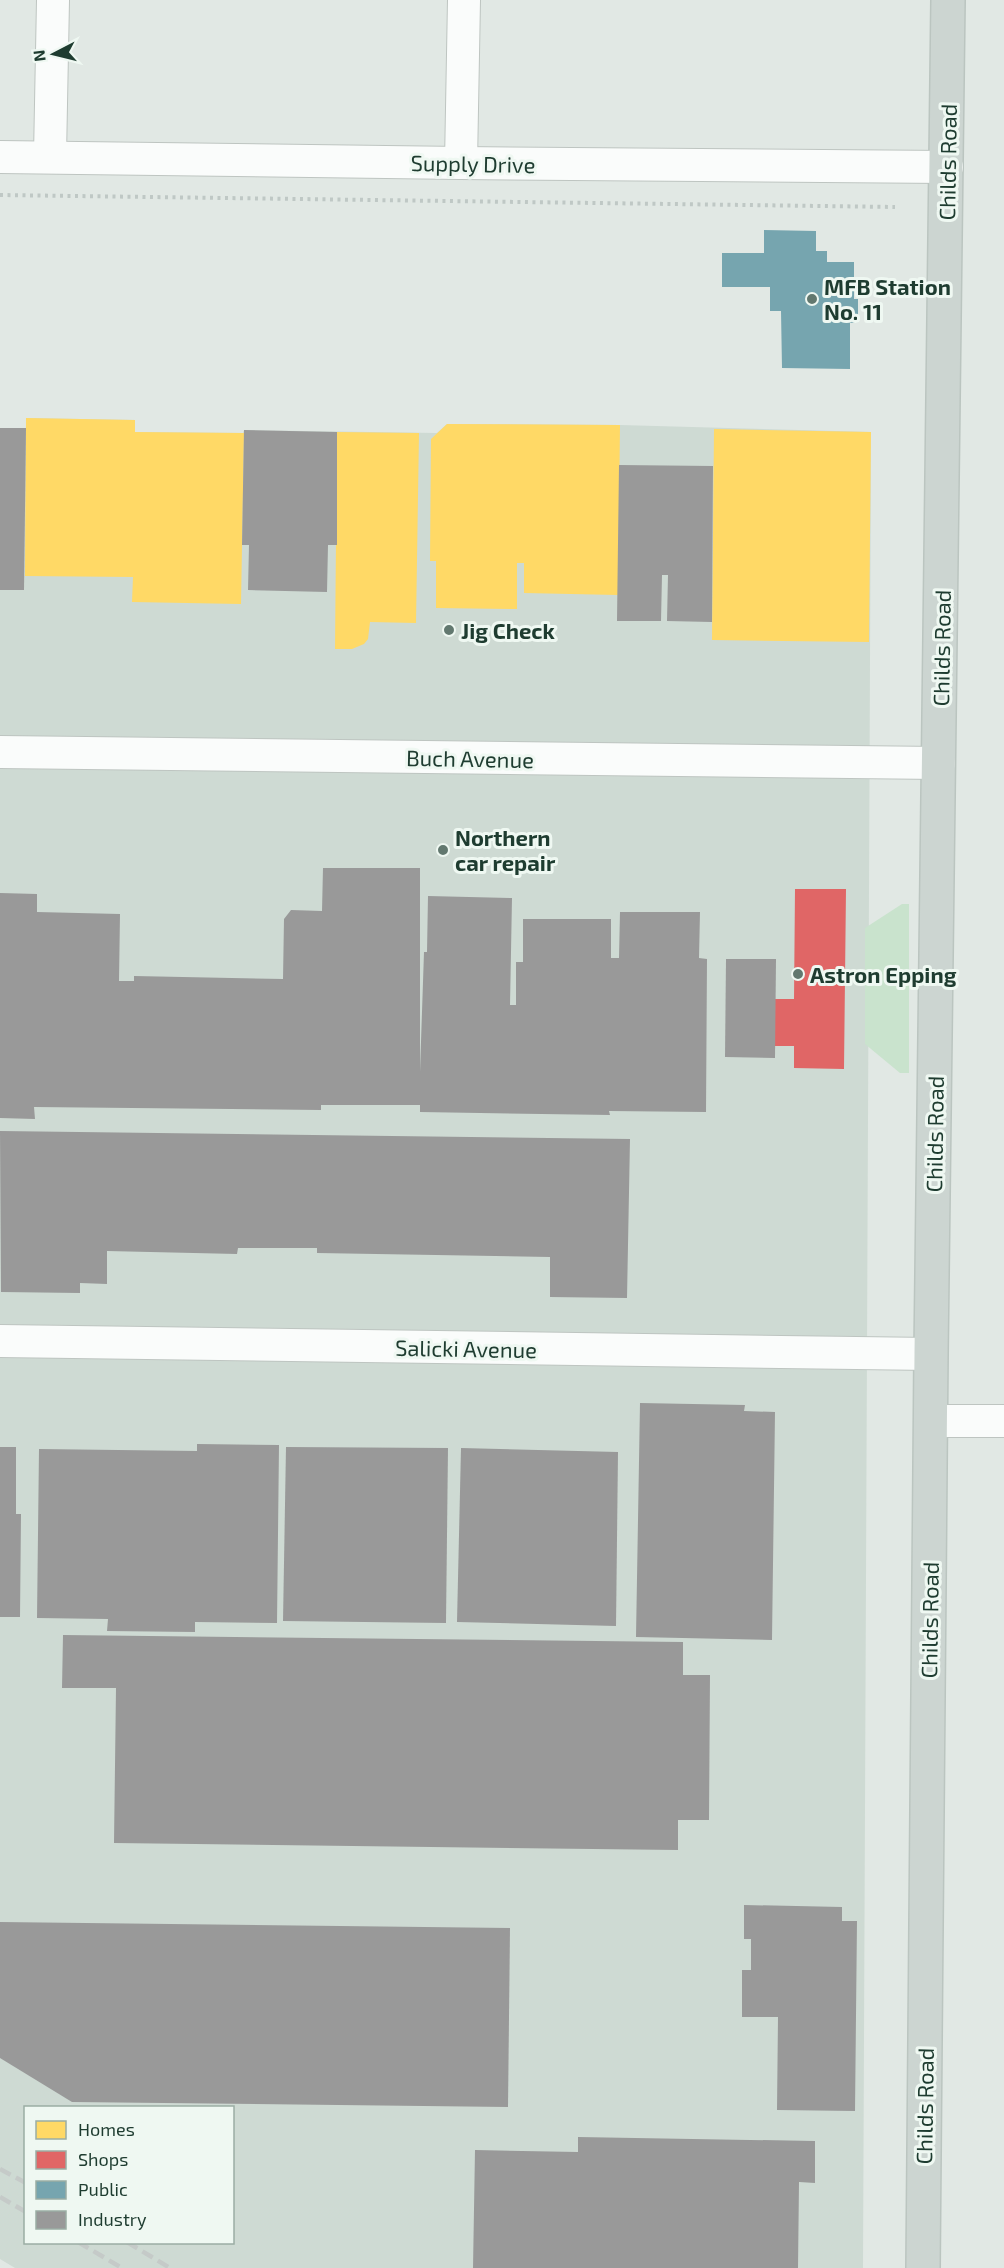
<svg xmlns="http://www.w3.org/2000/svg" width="1004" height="2268" font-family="'Exo 2',sans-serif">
<rect width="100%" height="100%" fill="#e1e8e4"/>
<path fill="#cedad3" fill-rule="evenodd" d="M26 418 135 420V432L243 433 244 430 437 433 447 424 620 425 871 432 863 2268H15L0 2259V428H26ZM26 2108H232V2242H26Z"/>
<polygon fill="#c9e3cd" points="902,904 909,904 909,1073 900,1073 865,1044 865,928"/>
<g fill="#ffd966">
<polygon points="26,418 135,420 135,432 244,433 241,604 132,602 133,577 25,576"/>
<polygon points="447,424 620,425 618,595 524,593 524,563 517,563 517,609 436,608 436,561 430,561 431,439"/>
<polygon points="714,429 871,432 869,642 712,640"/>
<polygon points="337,432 419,433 416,623 370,622 368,639 364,644 352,649 335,649"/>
</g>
<polygon fill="#e06666" points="795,889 846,889 844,1069 794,1068 794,1046 775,1046 775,999 794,999"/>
<polygon fill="#76a5af" points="764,230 816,231 816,251 827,251 827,262 854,262 854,299 858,299 858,322 850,323 850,369 782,368 781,311 770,311 770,287 722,287 722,253 764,253"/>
<g fill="#999">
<polygon points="0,428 26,428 24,590 0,590"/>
<polygon points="244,430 337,432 337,545 328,545 327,592 248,590 249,545 242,545"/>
<polygon points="619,465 713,466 712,622 667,621 668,575 662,575 661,621 617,621"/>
<polygon points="323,868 420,868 420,1072 424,952 427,952 428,896 512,898 510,1005 516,1005 516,962 523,962 523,919 611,919 611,958 619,958 620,912 700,912 699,958 707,959 706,1112 609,1111 610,1115 420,1112 420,1105 321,1105 321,1110 34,1107 35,1119 0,1118 0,893 37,894 37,912 120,914 119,981 134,981 134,976 283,979 284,919 291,910 322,911"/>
<polygon points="726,959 776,959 775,1058 725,1057"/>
<polygon points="0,1131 630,1139 627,1298 550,1297 550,1257 317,1253 317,1248 238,1248 237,1254 107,1251 107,1284 80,1283 80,1293 1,1292"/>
<polygon points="640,1403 745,1405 744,1411 775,1412 772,1640 636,1637"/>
<polygon points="197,1444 279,1445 277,1623 195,1622 195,1632 107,1631 108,1619 37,1618 39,1449 197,1451"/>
<polygon points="0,1447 16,1447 16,1514 21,1514 20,1617 0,1617"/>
<polygon points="286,1447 448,1448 446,1623 283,1621"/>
<polygon points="461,1448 618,1452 616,1626 457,1622"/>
<polygon points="63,1635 683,1642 683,1675 710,1675 709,1820 678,1820 678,1850 114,1843 116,1688 62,1688"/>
<polygon points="744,1905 842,1907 842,1921 857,1921 855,2111 777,2110 778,2017 742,2017 742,1970 751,1970 751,1939 744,1939"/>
<polygon points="0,1922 510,1928 508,2107 72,2102 0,2058"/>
<polygon points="578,2137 815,2141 815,2183 799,2182 798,2268 473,2268 475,2150 578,2152"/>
</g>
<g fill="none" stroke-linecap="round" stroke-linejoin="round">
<defs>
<g id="street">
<polyline points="50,156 53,0"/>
<polyline points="0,157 461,163 947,167"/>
<polyline points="461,163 464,0"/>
<polyline points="0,752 939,763"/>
<polyline points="0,1341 931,1354"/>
<polyline points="931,1421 1004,1421"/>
</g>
<polyline id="primary" points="923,2268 931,1354 948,0"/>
</defs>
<use href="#street" stroke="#bec5c1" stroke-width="34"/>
<use href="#primary" stroke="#bbc5c0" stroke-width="36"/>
<polyline stroke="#bfc8c5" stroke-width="4" stroke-dasharray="3 4.5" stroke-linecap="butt" points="0,195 895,207"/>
<use href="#street" stroke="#fafcfb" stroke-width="32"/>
<use href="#primary" stroke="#ccd5d1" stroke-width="33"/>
<g stroke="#c5cac8" stroke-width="4.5" stroke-dasharray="12 6" stroke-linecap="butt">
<polyline points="0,2169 26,2183"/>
<polyline points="0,2197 26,2212"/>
<polyline points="78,2242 122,2268"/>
<polyline points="127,2242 170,2268"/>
</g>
</g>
<g fill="#62786f" stroke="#eff8f2" stroke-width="2">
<circle cx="812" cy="299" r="6"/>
<circle cx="449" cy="630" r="6"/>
<circle cx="443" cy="850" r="6"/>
<circle cx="798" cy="974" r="6"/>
</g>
<g text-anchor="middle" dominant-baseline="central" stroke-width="6" stroke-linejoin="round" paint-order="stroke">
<g font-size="22" fill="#1e3c30" stroke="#eff8f2">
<text transform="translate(947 162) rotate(-89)">Childs Road</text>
<text transform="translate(473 163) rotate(1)">Supply Drive</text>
<text transform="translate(941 648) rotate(-89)">Childs Road</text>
<text transform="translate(470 758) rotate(1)">Buch Avenue</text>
<text transform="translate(934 1134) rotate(-89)">Childs Road</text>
<text transform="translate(466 1348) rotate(1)">Salicki Avenue</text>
<text transform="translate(929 1620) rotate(-89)">Childs Road</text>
<text transform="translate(924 2106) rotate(-89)">Childs Road</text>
</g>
<g font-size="22" font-weight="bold" fill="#1e3c30" stroke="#eff8f2" text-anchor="start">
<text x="824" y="286">MFB Station<tspan x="824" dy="25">No. 11</tspan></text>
<text x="461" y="630">Jig Check</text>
<text x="455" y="837">Northern<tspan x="455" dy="25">car repair</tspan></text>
<text x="810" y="974">Astron Epping</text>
</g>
</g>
<rect x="24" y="2106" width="210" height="138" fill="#eff8f2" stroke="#9bada4" stroke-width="1.5"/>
<rect x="36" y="2121" width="30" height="18" fill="#ffd966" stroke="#9bada4" stroke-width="1.5"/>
<text x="78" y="2136" font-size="18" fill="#1e3c30">Homes</text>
<rect x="36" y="2151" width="30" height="18" fill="#e06666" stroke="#9bada4" stroke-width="1.5"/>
<text x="78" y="2166" font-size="18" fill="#1e3c30">Shops</text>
<rect x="36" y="2181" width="30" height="18" fill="#76a5af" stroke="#9bada4" stroke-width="1.5"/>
<text x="78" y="2196" font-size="18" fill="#1e3c30">Public</text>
<rect x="36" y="2211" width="30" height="18" fill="#999999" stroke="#9bada4" stroke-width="1.5"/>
<text x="78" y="2226" font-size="18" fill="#1e3c30">Industry</text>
<g transform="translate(54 54) rotate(263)" stroke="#eff8f2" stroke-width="4.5" paint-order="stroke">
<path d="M0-4.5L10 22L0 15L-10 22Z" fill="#1e3c30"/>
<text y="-9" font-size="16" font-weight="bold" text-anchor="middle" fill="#1e3c30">N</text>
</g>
</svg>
